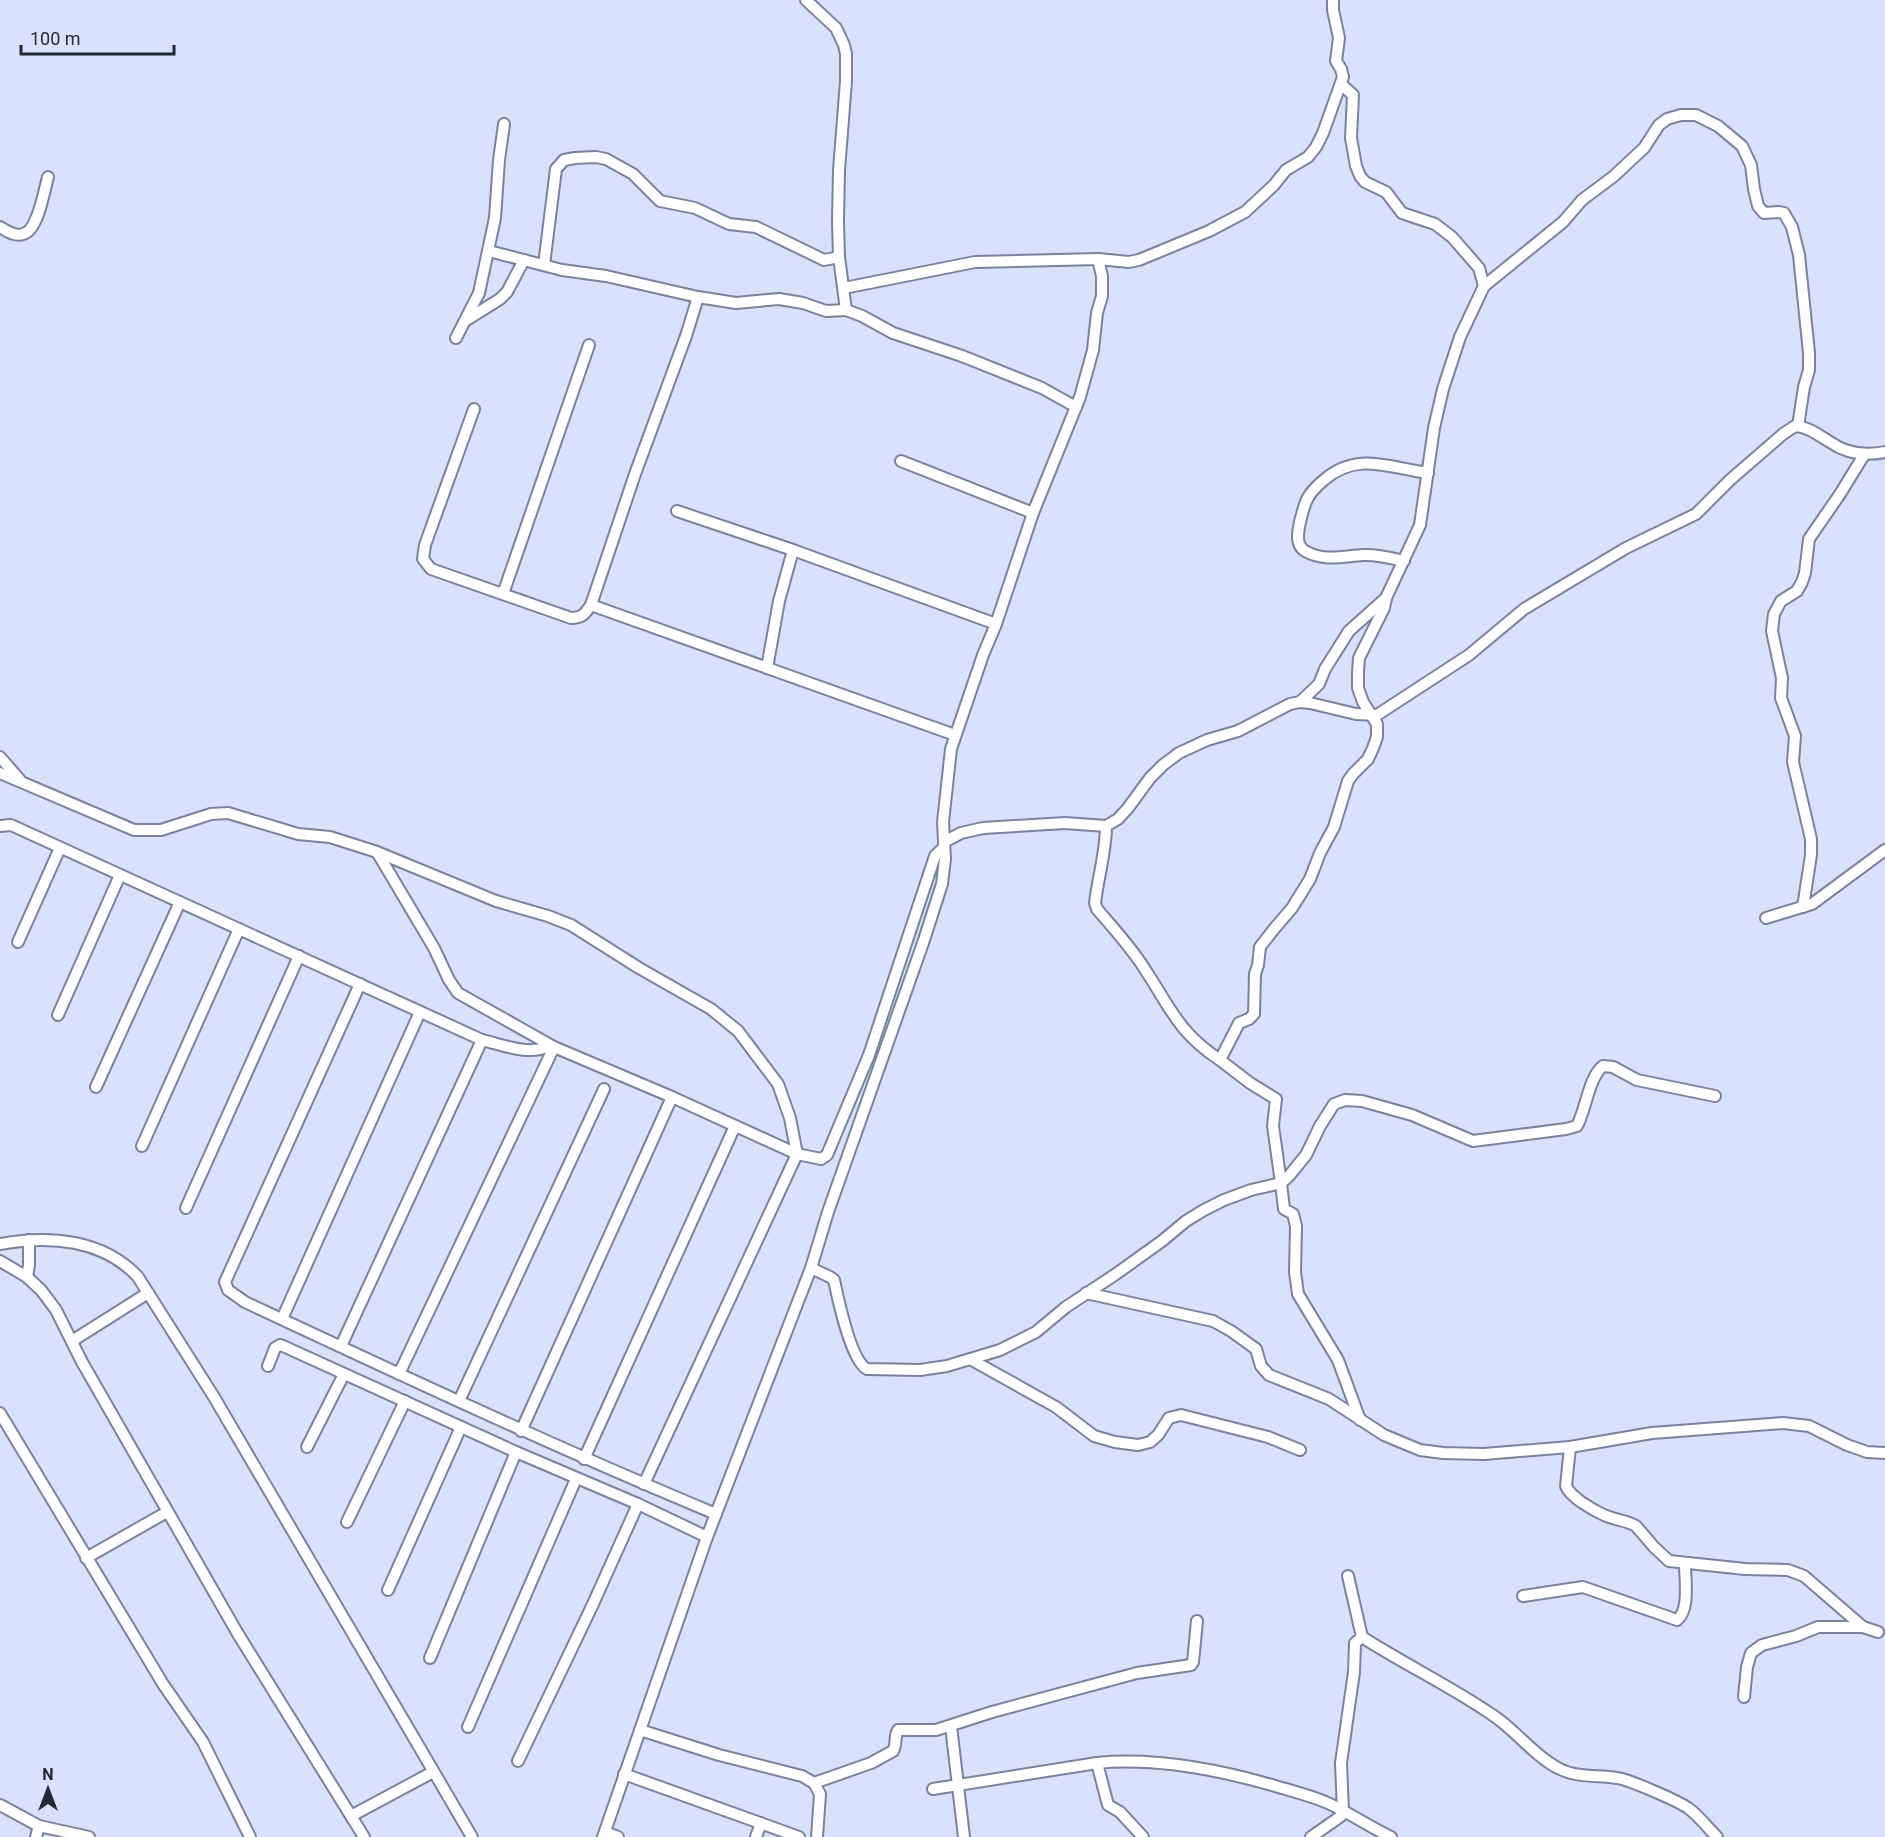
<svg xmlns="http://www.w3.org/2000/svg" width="1885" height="1837" font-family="Roboto,sans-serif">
<rect width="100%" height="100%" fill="#d9e1fd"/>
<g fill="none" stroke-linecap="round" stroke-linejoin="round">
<defs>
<g id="minor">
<polyline points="806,0 836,28 844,45 846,54 846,81 839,170 838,221 839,257 846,310 862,316 893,333 962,356 1042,388 1076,407"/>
<polyline points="1342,85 1353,95 1351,138 1356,166 1360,176 1365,182 1386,192 1402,213 1435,224 1452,237 1479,268 1484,286"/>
<path d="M0 227C7 231 15 237 23 234 38 231 44 191 48 177"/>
<polyline points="489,251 562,270 606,276 698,297 736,303 779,299 803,303 826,311 846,310"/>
<polyline points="1098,259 1129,262 1139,260 1209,231 1245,212 1274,185 1286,170 1308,157 1316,147 1323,133 1343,77 1341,69 1336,61 1339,38 1333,10 1333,0"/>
<polyline points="544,265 556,169 564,160 575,158 596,157 606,159 633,174 660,201 695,208 729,224 756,227 824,260 839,257"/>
<polyline points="468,319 500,299 507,292 524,260"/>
<polyline points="456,338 479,293 495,218 499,160 504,124"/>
<path d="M474 409 425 545 423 559 431 569 571 618C582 618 585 614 591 605L635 474 686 336 698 297"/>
<polyline points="901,461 1033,513"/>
<polyline points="677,511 793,550 996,624"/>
<path d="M1404 561C1391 558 1377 554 1363 555 1344 556 1324 562 1305 551 1295 545 1298 532 1300 522 1305 501 1307 494 1324 480 1357 451 1389 468 1428 473"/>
<polyline points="503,594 589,345"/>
<polyline points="591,605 955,735"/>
<polyline points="767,668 779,601 793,550"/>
<polyline points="1300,702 1319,684 1325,669 1349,631 1386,598 1420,525 1434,428 1443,389 1460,337 1484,286 1563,222 1582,200 1614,176 1644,148 1659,125 1667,119 1681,115 1696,115 1718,126 1742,146 1751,165 1754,189 1758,206 1764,213 1779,212 1784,213 1792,227 1799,255 1809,353 1809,370 1804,387 1798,426"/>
<polyline points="0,757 20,780"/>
<polyline points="0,773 134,830 161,830 211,814 228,813 298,834 330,837 377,852 496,901 548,916 571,925 639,968 711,1009 738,1031 778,1084 790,1118 797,1154 644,1484"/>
<path d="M0 826 11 825 482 1040C504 1045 528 1056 550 1046"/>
<path d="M1106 826C1106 852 1098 877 1095 903L1097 909C1114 929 1132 948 1146 971 1171 1009 1179 1033 1220 1060"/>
<path d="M944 842 961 833 983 828 1065 823 1106 826 1118 819 1128 808 1150 778 1163 765 1179 753 1207 740 1238 731 1290 704 1300 702 1310 703 1356 714 1377 715 1469 655 1524 609 1626 548 1696 514 1730 480 1783 434 1795 426C1809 427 1818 435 1830 442 1847 454 1865 456 1885 452"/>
<polyline points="377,852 434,948 449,980 458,993 554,1047 672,1097 797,1154 821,1159 827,1155 869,1055 935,856 944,847"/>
<polyline points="1803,907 1811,855 1811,839 1793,762 1795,736 1781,698 1782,678 1772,631 1774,614 1781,601 1797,591 1802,582 1805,573 1809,539 1840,494 1864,455"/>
<polyline points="1766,918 1812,904 1885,850"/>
<polyline points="18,942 60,848"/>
<path d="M360 984 225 1282 228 1290 245 1302C401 1375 557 1448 716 1514"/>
<polyline points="58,1015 120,875"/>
<polyline points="96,1087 180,902"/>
<polyline points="142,1146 239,929"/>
<polyline points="186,1208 299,956"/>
<path d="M0 1244C49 1235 103 1239 138 1277L214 1397 472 1837"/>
<polyline points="0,1261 27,1277 41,1290 56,1310 82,1362 238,1634 364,1837"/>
<path d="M811 1268 830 1277 834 1280C838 1299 851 1361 867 1369L920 1370 947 1366 1000 1350 1036 1332 1066 1307 1116 1274 1162 1241 1186 1221 1204 1210 1224 1200 1251 1190 1281 1183 1273 1126 1276 1099 1250 1083 1220 1060 1239 1023 1249 1019 1254 1014 1255 974 1258 965 1260 947 1274 929 1292 908 1310 879 1320 853 1334 827 1348 781 1353 774 1368 759 1373 748 1377 737V724L1363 702 1358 688V672L1359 658 1384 608 1386 598"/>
<polyline points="27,1277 29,1265 29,1240"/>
<polyline points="1086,1293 1213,1321 1231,1331 1256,1349 1261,1366 1269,1375 1329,1399 1384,1435 1420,1450 1443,1453 1484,1454 1570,1447 1652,1433 1783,1423 1809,1426 1847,1445 1867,1452 1885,1453"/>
<polyline points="282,1319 420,1012"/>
<polyline points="72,1341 148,1293"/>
<polyline points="341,1346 482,1040"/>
<polyline points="970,1359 1056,1407 1094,1436 1115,1442 1138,1445 1150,1442 1158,1435 1169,1418 1181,1415 1268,1437 1300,1450"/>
<polyline points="268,1366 275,1348 280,1345 283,1346 516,1452 638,1504 707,1537"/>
<polyline points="399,1374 554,1047"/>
<polyline points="459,1401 604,1089"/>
<polyline points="0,1413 163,1684 203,1742 250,1837"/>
<path d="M1360 1420 1338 1360 1298 1294 1295 1272 1296 1226 1293 1214 1284 1209 1281 1183 1289 1176 1306 1155 1320 1126 1334 1104 1345 1100 1362 1101 1412 1115 1473 1141 1566 1129 1577 1126C1586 1109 1589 1077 1603 1066L1613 1067 1637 1080 1715 1096"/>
<polyline points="521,1431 672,1097"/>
<polyline points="307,1447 344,1374"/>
<path d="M1570 1447 1566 1486C1570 1497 1593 1510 1604 1515 1614 1520 1626 1520 1636 1526L1654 1547 1669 1561 1745 1569 1788 1570 1804 1576 1863 1627 1878 1632"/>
<polyline points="584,1459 735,1126"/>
<polyline points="347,1522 405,1401"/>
<polyline points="86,1558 167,1512"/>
<path d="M1348 1576 1362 1637C1404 1664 1450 1686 1491 1714 1515 1729 1533 1755 1558 1768 1576 1778 1597 1775 1617 1778 1628 1779 1678 1801 1688 1808 1697 1814 1708 1828 1717 1837"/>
<polyline points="388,1590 461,1427"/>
<path d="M1523 1596 1583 1587 1677 1620C1690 1610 1685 1580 1685 1564"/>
<polyline points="430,1658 516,1452"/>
<polyline points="1744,1697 1747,1667 1751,1653 1762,1645 1796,1636 1818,1627 1863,1627"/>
<polyline points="951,1726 964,1837"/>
<polyline points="468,1727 576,1479"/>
<polyline points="640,1730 719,1755 802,1776 814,1783 820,1794 817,1837"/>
<polyline points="518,1761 593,1604 638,1504"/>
<polyline points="1097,1763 1108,1805 1120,1812 1143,1837"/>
<polyline points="624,1774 799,1837"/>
<path d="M814 1783 871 1763 893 1751C897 1745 894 1736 898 1730H936L992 1712 1137 1673 1191 1665 1193 1662 1197 1621"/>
<path d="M933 1789 1097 1763C1157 1757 1225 1771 1282 1788 1299 1793 1315 1797 1330 1804 1351 1814 1370 1827 1391 1837"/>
<polyline points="0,1805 39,1826 36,1837"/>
<polyline points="351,1816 433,1772"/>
<polyline points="39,1826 89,1837"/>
<polyline points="605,1832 618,1837"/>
<polyline points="603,1837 707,1537 811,1268 828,1212 923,943 942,884 945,859 943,822 951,749 983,655 996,624 1033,513 1080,397 1093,350 1097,313 1102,296 1102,276 1098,259 975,262 844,288"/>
<polyline points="756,1837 761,1823"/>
<polyline points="1311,1837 1341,1816 1343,1811 1341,1763 1354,1672 1355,1643 1362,1637"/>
</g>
</defs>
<use href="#minor" stroke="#7b839c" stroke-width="14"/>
<use href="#minor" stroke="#fff" stroke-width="10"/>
</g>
<g transform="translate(48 1789)" stroke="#d9e1fd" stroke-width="4.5" paint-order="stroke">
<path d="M0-4.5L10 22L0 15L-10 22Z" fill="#262934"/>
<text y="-9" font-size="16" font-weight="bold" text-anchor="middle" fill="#262934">N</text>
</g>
<path d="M21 45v9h153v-9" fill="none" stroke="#262934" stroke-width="3"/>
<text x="30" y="45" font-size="18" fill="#262934" stroke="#d9e1fd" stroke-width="4.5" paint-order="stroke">100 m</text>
</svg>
